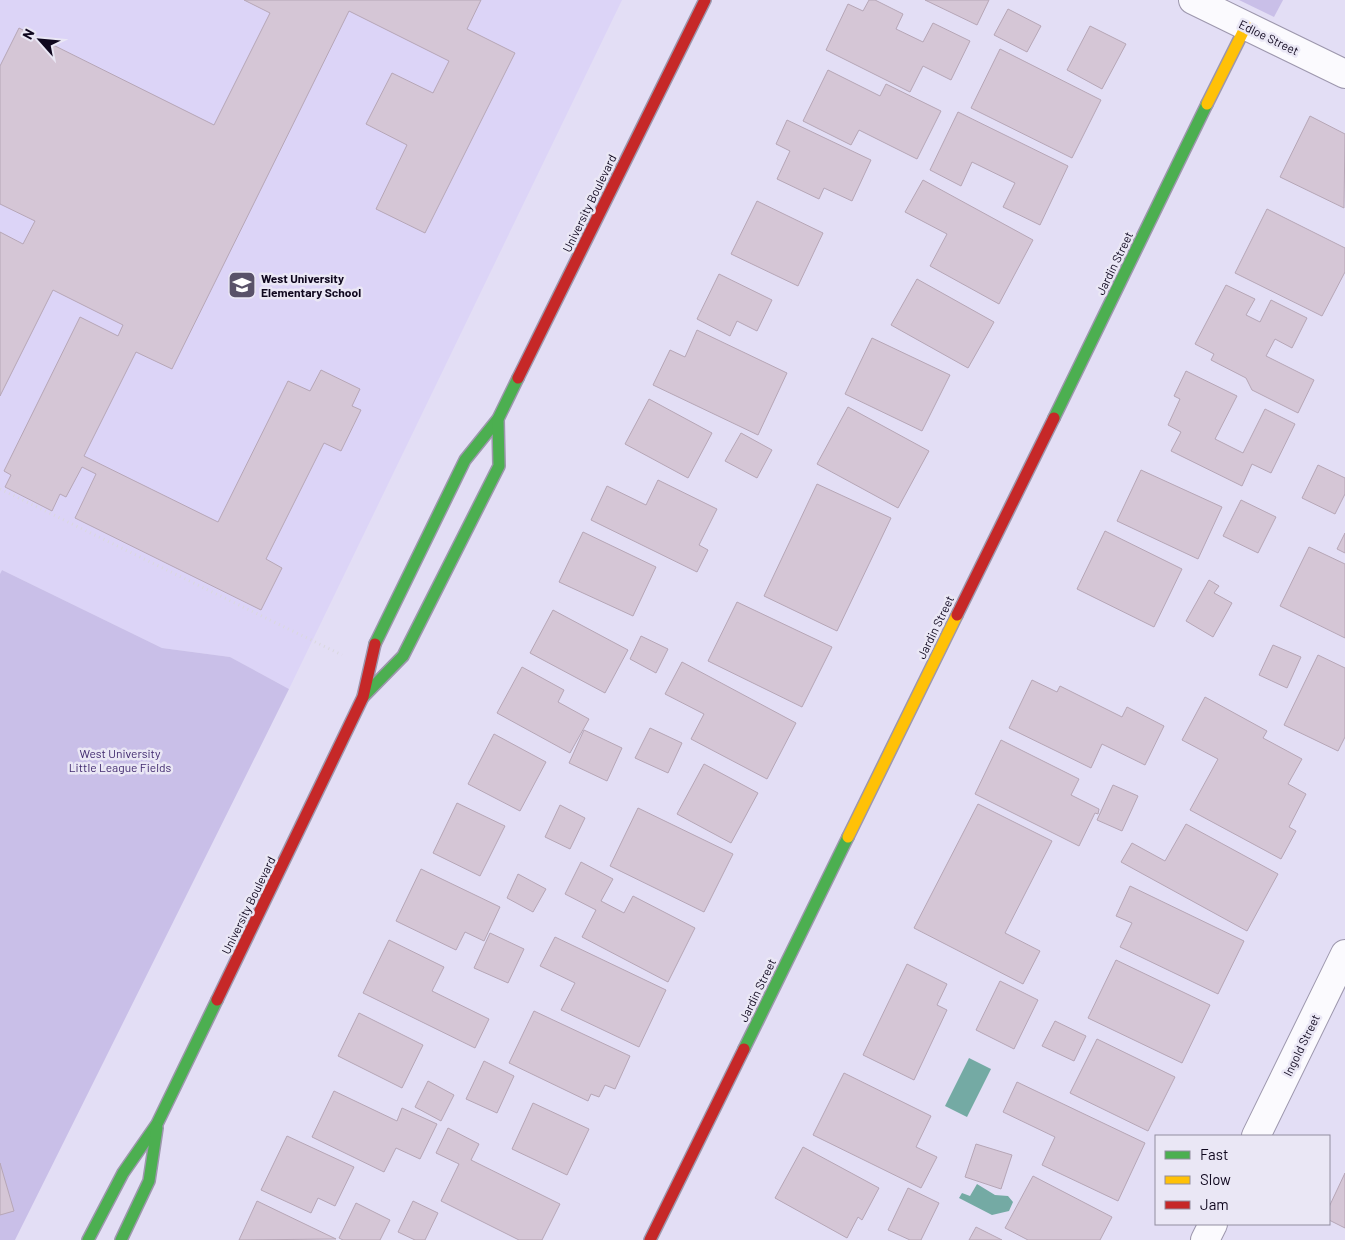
<svg xmlns="http://www.w3.org/2000/svg" width="1345" height="1240" font-family="Barlow,sans-serif">
<rect width="100%" height="100%" fill="#e3def5"/>
<polygon fill="#dcd4f7" points="0,0 622,0 289,689 230,657 162,648 2,570 0,574"/>
<g fill="#c9bfe8">
<polygon points="1239,0 1283,0 1274,17"/>
<polygon points="2,570 162,648 230,657 289,689 15,1240 0,1240 0,574"/>
</g>
<g fill="#74aaa4">
<polygon points="969,1058 991,1069 967,1117 945,1106"/>
<polygon points="977,1184 995,1195 1008,1196 1013,1202 1009,1211 992,1215 959,1198 962,1193 970,1196"/>
</g>
<g fill="#d5c6d6" stroke="#b6a6b6">
<polygon points="244,0 481,0 467,29 515,53 425,233 376,209 407,145 366,124 392,73 433,93 449,61 349,11 172,369 136,352 84,456 218,522 288,381 310,391 321,370 360,389 352,406 361,410 341,451 324,443 266,559 282,568 261,610 75,518 96,474 82,467 66,497 60,494 52,511 5,487 11,475 4,471 80,317 118,336 123,325 53,290 0,396 0,232 23,244 35,221 0,204 0,66 19,28 214,125 270,13"/>
<polygon points="869,0 875,0 903,14 896,29 923,42 933,23 970,41 951,80 923,66 910,92 826,50 848,4 863,11"/>
<polygon points="925,0 989,0 977,25"/>
<polygon points="1008,9 1041,26 1027,52 994,35"/>
<polygon points="1090,26 1126,44 1102,89 1067,70"/>
<polygon points="1000,49 1101,100 1072,158 971,108"/>
<polygon points="828,70 880,96 886,84 941,111 917,159 859,130 851,145 803,121"/>
<polygon points="958,112 1068,166 1040,225 1003,207 1015,183 972,162 961,186 930,170"/>
<polygon points="1310,116 1345,134 1344,208 1280,177"/>
<polygon points="787,120 871,160 852,201 824,188 819,199 777,179 790,151 776,144"/>
<polygon points="923,180 1033,240 999,304 930,266 947,234 905,212"/>
<polygon points="757,201 823,233 798,286 731,254"/>
<polygon points="1267,209 1345,248 1345,272 1322,316 1235,273"/>
<polygon points="719,274 772,300 757,331 737,321 730,336 697,319"/>
<polygon points="917,279 994,322 968,368 891,325"/>
<polygon points="1226,285 1255,299 1246,315 1260,322 1271,300 1307,318 1292,348 1275,339 1266,356 1314,380 1298,413 1252,390 1246,378 1211,360 1214,354 1195,344"/>
<polygon points="697,330 787,373 758,435 653,385 670,350 685,357"/>
<polygon points="872,338 950,375 922,431 845,394"/>
<polygon points="1186,371 1237,396 1215,439 1243,453 1265,409 1295,424 1271,473 1252,464 1242,486 1171,451 1181,432 1168,425 1180,399 1174,396"/>
<polygon points="649,399 712,433 688,478 625,444"/>
<polygon points="848,407 929,451 898,508 817,464"/>
<polygon points="741,433 772,450 757,478 725,461"/>
<polygon points="1318,465 1345,478 1345,494 1335,514 1302,498"/>
<polygon points="1141,470 1222,507 1198,559 1117,521"/>
<polygon points="658,480 717,509 699,545 708,550 697,572 591,520 607,486 646,505"/>
<polygon points="817,484 891,518 837,631 764,596"/>
<polygon points="1241,500 1276,517 1258,553 1223,536"/>
<polygon points="1105,531 1182,569 1154,627 1077,589"/>
<polygon points="583,532 656,567 633,616 559,582"/>
<polygon points="1345,533 1345,553 1337,549"/>
<polygon points="1309,547 1345,564 1345,638 1280,606"/>
<polygon points="1209,580 1219,586 1214,593 1232,603 1213,637 1186,621"/>
<polygon points="737,602 832,647 802,707 708,661"/>
<polygon points="553,610 628,650 605,693 530,653"/>
<polygon points="641,636 668,649 656,673 630,659"/>
<polygon points="1273,645 1301,657 1287,688 1259,675"/>
<polygon points="1318,655 1345,668 1345,737 1338,751 1284,725"/>
<polygon points="682,662 796,723 767,779 691,739 704,714 665,694"/>
<polygon points="522,667 564,690 558,702 589,719 570,753 497,713"/>
<polygon points="1032,680 1057,692 1060,686 1122,717 1127,707 1164,726 1145,765 1102,744 1091,768 1009,728"/>
<polygon points="1205,697 1267,731 1263,738 1302,759 1288,784 1306,794 1289,827 1296,831 1281,859 1190,810 1218,759 1182,740"/>
<polygon points="650,728 682,743 668,773 635,758"/>
<polygon points="584,730 622,748 607,781 569,763"/>
<polygon points="494,734 546,762 520,811 468,784"/>
<polygon points="1001,740 1079,779 1071,795 1099,809 1098,814 1095,813 1079,846 975,794"/>
<polygon points="704,764 758,793 731,843 677,814"/>
<polygon points="1113,785 1138,796 1122,831 1097,820"/>
<polygon points="457,803 505,826 480,876 433,853"/>
<polygon points="978,804 1052,841 1005,933 1040,951 1023,984 914,928"/>
<polygon points="560,805 585,818 570,849 545,837"/>
<polygon points="638,808 733,854 704,912 610,866"/>
<polygon points="1186,824 1278,874 1247,931 1121,862 1132,843 1165,861"/>
<polygon points="581,862 613,879 601,901 624,913 633,896 695,928 668,982 582,937 596,910 565,894"/>
<polygon points="421,869 500,907 484,941 465,932 456,950 396,921"/>
<polygon points="518,874 546,889 533,912 507,898"/>
<polygon points="1130,886 1244,941 1218,994 1120,947 1132,923 1116,916"/>
<polygon points="490,933 524,949 508,983 474,968"/>
<polygon points="555,937 666,990 639,1047 561,1010 575,983 540,966"/>
<polygon points="389,940 444,967 432,991 489,1019 475,1048 363,993"/>
<polygon points="1116,960 1210,1005 1182,1063 1088,1018"/>
<polygon points="907,964 947,984 937,1005 947,1010 914,1080 863,1055"/>
<polygon points="1000,981 1038,1000 1014,1049 976,1030"/>
<polygon points="534,1011 630,1056 615,1089 605,1085 599,1097 591,1094 588,1101 509,1063"/>
<polygon points="359,1013 423,1045 402,1088 338,1056"/>
<polygon points="1055,1021 1086,1036 1074,1061 1042,1046"/>
<polygon points="1097,1039 1175,1077 1148,1131 1070,1093"/>
<polygon points="484,1061 514,1076 497,1113 466,1099"/>
<polygon points="844,1073 931,1116 916,1147 937,1157 921,1188 813,1135"/>
<polygon points="428,1081 454,1095 441,1121 415,1107"/>
<polygon points="1017,1082 1145,1143 1118,1201 1042,1165 1055,1137 1003,1112"/>
<polygon points="334,1091 397,1121 402,1108 437,1124 420,1159 396,1148 384,1172 312,1137"/>
<polygon points="533,1103 589,1129 567,1175 512,1149"/>
<polygon points="448,1128 479,1144 471,1160 560,1204 542,1240 519,1240 441,1201 459,1164 436,1153"/>
<polygon points="287,1136 354,1167 335,1206 318,1198 311,1213 261,1190"/>
<polygon points="976,1144 1012,1155 1001,1189 965,1177"/>
<polygon points="803,1147 879,1188 862,1220 858,1217 847,1238 775,1198"/>
<polygon points="0,1163 14,1211 0,1215"/>
<polygon points="1345,1173 1345,1228 1329,1220 1329,1207"/>
<polygon points="1033,1176 1112,1217 1100,1240 1028,1240 1005,1228"/>
<polygon points="908,1188 939,1203 921,1240 910,1240 888,1230"/>
<polygon points="257,1201 336,1239 239,1240"/>
<polygon points="413,1201 438,1213 425,1240 415,1240 398,1232"/>
<polygon points="356,1203 390,1220 380,1240 343,1240 339,1238"/>
<polygon points="976,1227 1002,1240 969,1240"/>
</g>
<g fill="none" stroke-linecap="round" stroke-linejoin="round">
<defs>
<g id="street">
<polyline points="1193,0 1345,74"/>
<polyline points="1256,1136 1345,954"/>
<polyline points="1205,1240 1213,1224"/>
</g>
<g id="fast">
<polyline points="1054,418 1207,104"/>
<polyline points="375,644 465,460 498,419 518,378"/>
<polyline points="363,697 403,656 499,466 498,419"/>
<polyline points="744,1049 848,837"/>
<polyline points="88,1240 123,1173 157,1124 217,1000"/>
<polyline points="121,1240 149,1181 157,1128"/>
</g>
<g id="slow">
<polyline points="1207,104 1246,26"/>
<polyline points="848,837 957,615"/>
</g>
<g id="jam">
<polyline points="518,378 705,0"/>
<polyline points="957,615 1054,418"/>
<polyline points="217,1000 363,697 375,644"/>
<polyline points="650,1240 744,1049"/>
</g>
</defs>
<use href="#street" stroke="#9d97ad" stroke-width="30"/>
<use href="#fast" stroke="#9d97ad" stroke-width="14"/>
<use href="#slow" stroke="#9d97ad" stroke-width="14"/>
<use href="#jam" stroke="#9d97ad" stroke-width="14"/>
<polyline stroke="#dad8df" stroke-width="3" stroke-dasharray="1 4" stroke-linecap="butt" points="0,489 342,655"/>
<use href="#street" stroke="#fbfafe" stroke-width="28"/>
<use href="#fast" stroke="#4caf50" stroke-width="11"/>
<use href="#slow" stroke="#ffc107" stroke-width="11"/>
<use href="#jam" stroke="#c62828" stroke-width="11"/>
</g>
<defs>
<symbol id="school-square" viewBox="-11 -11 22 22"><rect x="-9" y="-9" width="18" height="18" rx="4" fill="#595269" stroke="#eae7f5"/><path d="M0-5L7-2L0 1L-7-2ZM-4 1L0 2.5L4 1V4Q0 6-4 4Z" fill="#fff"/></symbol>
</defs>
<g fill-rule="evenodd">
<use href="#school-square" x="226" y="269" width="32" height="32"/>
</g>
<g text-anchor="middle" dominant-baseline="central" stroke-width="5" stroke-linejoin="round" paint-order="stroke">
<g font-size="12" fill="#0f071e" stroke="#eae7f5">
<text transform="translate(1269 37) rotate(26)">Edloe Street</text>
<text transform="translate(589 203) rotate(-64)">University Boulevard</text>
<text transform="translate(1114 263) rotate(-64)">Jardin Street</text>
<text transform="translate(935 627) rotate(-64)">Jardin Street</text>
<text transform="translate(248 905) rotate(-64)">University Boulevard</text>
<text transform="translate(757 990) rotate(-64)">Jardin Street</text>
<text transform="translate(1301 1045) rotate(-64)">Ingold Street</text>
</g>
<g font-size="12" font-weight="bold" fill="#0f071e" stroke="#eae7f5" text-anchor="start">
<text x="261" y="278">West University<tspan x="261" dy="14">Elementary School</tspan></text>
</g>
<g font-size="12" fill="#422b6f" stroke="#eae7f5">
<text x="120" y="753">West University<tspan x="120" dy="14">Little League Fields</tspan></text>
</g>
</g>
<rect x="1155" y="1135" width="175" height="90" fill="#eae7f5" stroke="#928d9f"/>
<rect x="1165" y="1151" width="25" height="8" fill="#4caf50" stroke="#928d9f"/>
<text x="1200" y="1160" font-size="15" fill="#0f071e">Fast</text>
<rect x="1165" y="1176" width="25" height="8" fill="#ffc107" stroke="#928d9f"/>
<text x="1200" y="1185" font-size="15" fill="#0f071e">Slow</text>
<rect x="1165" y="1201" width="25" height="8" fill="#c62828" stroke="#928d9f"/>
<text x="1200" y="1210" font-size="15" fill="#0f071e">Jam</text>
<g transform="translate(40 40) rotate(297)" stroke="#eae7f5" stroke-width="4" paint-order="stroke">
<path d="M0-4L9 19L0 12L-9 19Z" fill="#0f071e"/>
<text y="-8" font-size="14" font-weight="bold" text-anchor="middle" fill="#0f071e">N</text>
</g>
</svg>
